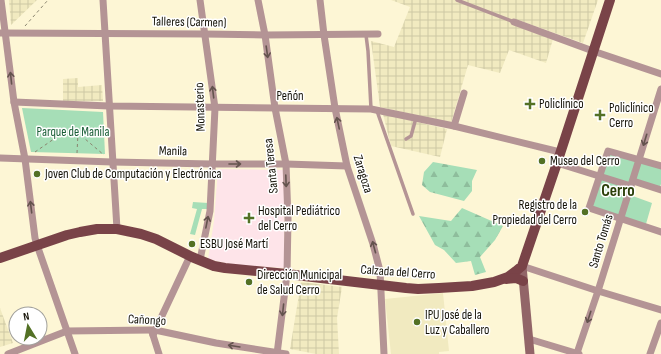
<svg xmlns="http://www.w3.org/2000/svg" width="661" height="354" font-family="'Sofia Sans Condensed',sans-serif">
<defs>
<pattern id="industrial-grid" width="8" height="8" patternUnits="userSpaceOnUse"><rect width="8" height="8" fill="#f1eac0"/><path d="M0 4h8M4 0v8" fill="none" stroke="#cec8a4"/></pattern>
<pattern id="forest-firs" width="22" height="20" patternUnits="userSpaceOnUse"><rect width="22" height="20" fill="#a6deb7"/><path d="M5 1l3.5 6h-7zM16 11l3.5 6h-7z" fill="#8ebd9c"/></pattern>
</defs>
<rect width="100%" height="100%" fill="#fdf6d5"/>
<g fill="url(#industrial-grid)">
<polygon points="9,0 37,0 11,25"/>
<polygon points="391,0 598,0 583,43 518,20 553,39 546,63 509,50 500,73 468,65 451,123 380,107 371,41 394,47 410,7"/>
<polygon points="78,78 78,87 102,85 103,101 63,101 63,79"/>
<polygon points="383,114 447,129 440,157 391,146"/>
<polygon points="301,282 342,287 337,318 339,354 316,354 290,349"/>
<polygon points="0,308 13,343 0,347"/>
</g>
<polygon fill="#f1eac0" points="443,293 449,351 439,352 439,354 391,354 385,299"/>
<polygon fill="#fee4e9" points="218,169 284,170 284,268 234,265 208,259 214,221"/>
<g fill="url(#forest-firs)">
<polygon points="433,162 477,170 472,181 472,191 464,201 430,192 422,185 424,172"/>
<polygon points="462,208 503,226 495,240 480,257 486,272 475,275 471,261 456,263 444,250 435,245 419,216 451,221"/>
</g>
<g fill="#a6deb7">
<polygon points="22,108 103,112 105,154 31,152"/>
<polygon points="609,153 661,168 661,184 660,187 635,180 630,195 652,203 646,224 590,207"/>
<polygon points="193,202 208,203 208,209 202,209 195,235 190,234 197,209 192,208"/>
</g>
<g fill="none" stroke-linecap="round" stroke-linejoin="round">
<g stroke="#8a856f" stroke-width="1" stroke-dasharray="3 3" stroke-linecap="butt">
<polyline points="25,26 48,0"/>
<polyline points="35,152 64,132 104,135"/>
<polyline points="77,153 78,133 104,155"/>
</g>
<g stroke="#b49495" stroke-width="3.5">
<polyline points="457,0 514,22"/>
<polyline points="366,35 368,51 371,109"/>
<polyline points="377,111 413,214"/>
<polyline points="406,139 411,136 416,118"/>
</g>
<g stroke="#b49495" stroke-width="7">
<polyline points="1,0 14,102 25,159 35,238 37,245 75,354"/>
<polyline points="103,0 117,229"/>
<polyline points="258,0 265,35 275,108 286,164 288,219 287,274 277,354"/>
<polyline points="320,0 324,35 335,108 347,166 373,244 380,271 384,354"/>
<polyline points="514,22 593,51 661,74"/>
<polyline points="0,33 205,34 265,35 378,34"/>
<polyline points="14,102 109,106 371,109 454,126 560,152"/>
<polyline points="454,126 464,93"/>
<polyline points="0,158 112,162 212,164 286,164 347,166"/>
<polyline points="557,163 631,186"/>
<polyline points="661,166 608,151 589,208 661,232"/>
<polyline points="633,181 661,190"/>
<polyline points="200,260 210,211 215,108 200,0"/>
<polyline points="522,266 598,291 661,310"/>
<polyline points="152,332 159,354"/>
<polyline points="153,335 190,256"/>
<polyline points="529,339 579,354"/>
<polyline points="577,353 598,291 661,89"/>
<polyline points="8,354 67,331 151,330 155,330 216,343 286,354"/>
<polyline points="650,354 661,323"/>
</g>
<polyline stroke="#926568" stroke-width="9" points="522,266 530,354"/>
<g stroke="#794348" stroke-width="10">
<polyline points="0,258 67,235 80,232 97,229 117,229 141,234 156,239 192,257 214,266 225,268 287,274 406,288 418,289 439,288 472,286 494,282 508,277 516,271 522,266 557,163 610,0"/>
<polyline points="506,279 516,278 523,281"/>
</g>
</g>
<defs><path id="oneway-shaft" d="M-6 0H5M1.5-3L5.5 0L1.5 3" fill="none" stroke-width="1.6" stroke-linecap="round" stroke-linejoin="round"/></defs>
<g stroke="#64534e">
<use href="#oneway-shaft" transform="translate(267 52) rotate(82)"/>
<use href="#oneway-shaft" transform="translate(11 78) rotate(-96)"/>
<use href="#oneway-shaft" transform="translate(213 92) rotate(-97)"/>
<use href="#oneway-shaft" transform="translate(338 123) rotate(-102)"/>
<use href="#oneway-shaft" transform="translate(645 140) rotate(107)"/>
<use href="#oneway-shaft" transform="translate(235 164)"/>
<use href="#oneway-shaft" transform="translate(286 181) rotate(88)"/>
<use href="#oneway-shaft" transform="translate(31 207) rotate(-97)"/>
<use href="#oneway-shaft" transform="translate(207 222) rotate(-79)"/>
<use href="#oneway-shaft" transform="translate(374 247) rotate(-105)"/>
<use href="#oneway-shaft" transform="translate(283 310) rotate(96)"/>
<use href="#oneway-shaft" transform="translate(589 317) rotate(108)"/>
<use href="#oneway-shaft" transform="translate(234 346) rotate(-171)"/>
</g>
<g fill="#537125" stroke="#fff" stroke-width="1.5">
<path d="M528 98h4v4h4v4h-4v4h-4v-4h-4v-4h4z"/>
<path d="M598 109h4v4h4v4h-4v4h-4v-4h-4v-4h4z"/>
<circle cx="542" cy="161" r="4"/>
<circle cx="37" cy="174" r="4"/>
<circle cx="585" cy="212" r="4"/>
<path d="M247 212h4v4h4v4h-4v4h-4v-4h-4v-4h4z"/>
<circle cx="192" cy="244" r="4"/>
<circle cx="249" cy="282" r="4"/>
<circle cx="417" cy="322" r="4"/>
</g>
<g text-anchor="middle" dominant-baseline="central" stroke-width="3" stroke-linejoin="round" paint-order="stroke">
<g font-size="13" fill="#141207" stroke="#fff">
<text transform="translate(189 22) rotate(1)">Talleres (Carmen)</text>
<text x="290" y="96">Peñón</text>
<text transform="translate(200 107) rotate(-92)">Monasterio</text>
<text transform="translate(173 151) rotate(1)">Manila</text>
<text transform="translate(271 166) rotate(-96)">Santa Teresa</text>
<text transform="translate(363 174) rotate(73)">Zaragoza</text>
<text transform="translate(601 241) rotate(-73)">Santo Tomás</text>
<text transform="translate(398 272) rotate(4)">Calzada del Cerro</text>
<text transform="translate(147 320) rotate(3)">Cañongo</text>
</g>
<g font-size="13" fill="#141207" stroke="#fff" text-anchor="start">
<text x="539" y="104">Policlínico</text>
<text x="609" y="108">Policlínico<tspan x="609" dy="15">Cerro</tspan></text>
<text x="550" y="161">Museo del Cerro</text>
<text x="45" y="174">Joven Club de Computación y Electrónica</text>
<text x="577" y="205" text-anchor="end">Registro de la<tspan x="577" dy="15">Propiedad del Cerro</tspan></text>
<text x="258" y="211">Hospital Pediátrico<tspan x="258" dy="15">del Cerro</tspan></text>
<text x="200" y="244">ESBU José Martí</text>
<text x="257" y="275">Dirección Municipal<tspan x="257" dy="15">de Salud Cerro</tspan></text>
<text x="425" y="315">IPU José de la<tspan x="425" dy="15">Luz y Caballero</tspan></text>
</g>
<g font-size="13" fill="#185d36" stroke="#fff">
<text x="73" y="132">Parque de Manila</text>
</g>
<g font-size="17" font-weight="bold" fill="#2b3f09" stroke="#fff">
<text x="618" y="191">Cerro</text>
</g>
</g>
<g transform="translate(28 326) rotate(350)"><circle r="19" fill="#ffffff" stroke="#a1a09c"/>
<path d="M0-3L7 15L0 10L-7 15Z" fill="#537125"/>
<text y="-6" font-size="11" font-weight="bold" text-anchor="middle" fill="#141207">N</text>
</g>
</svg>
